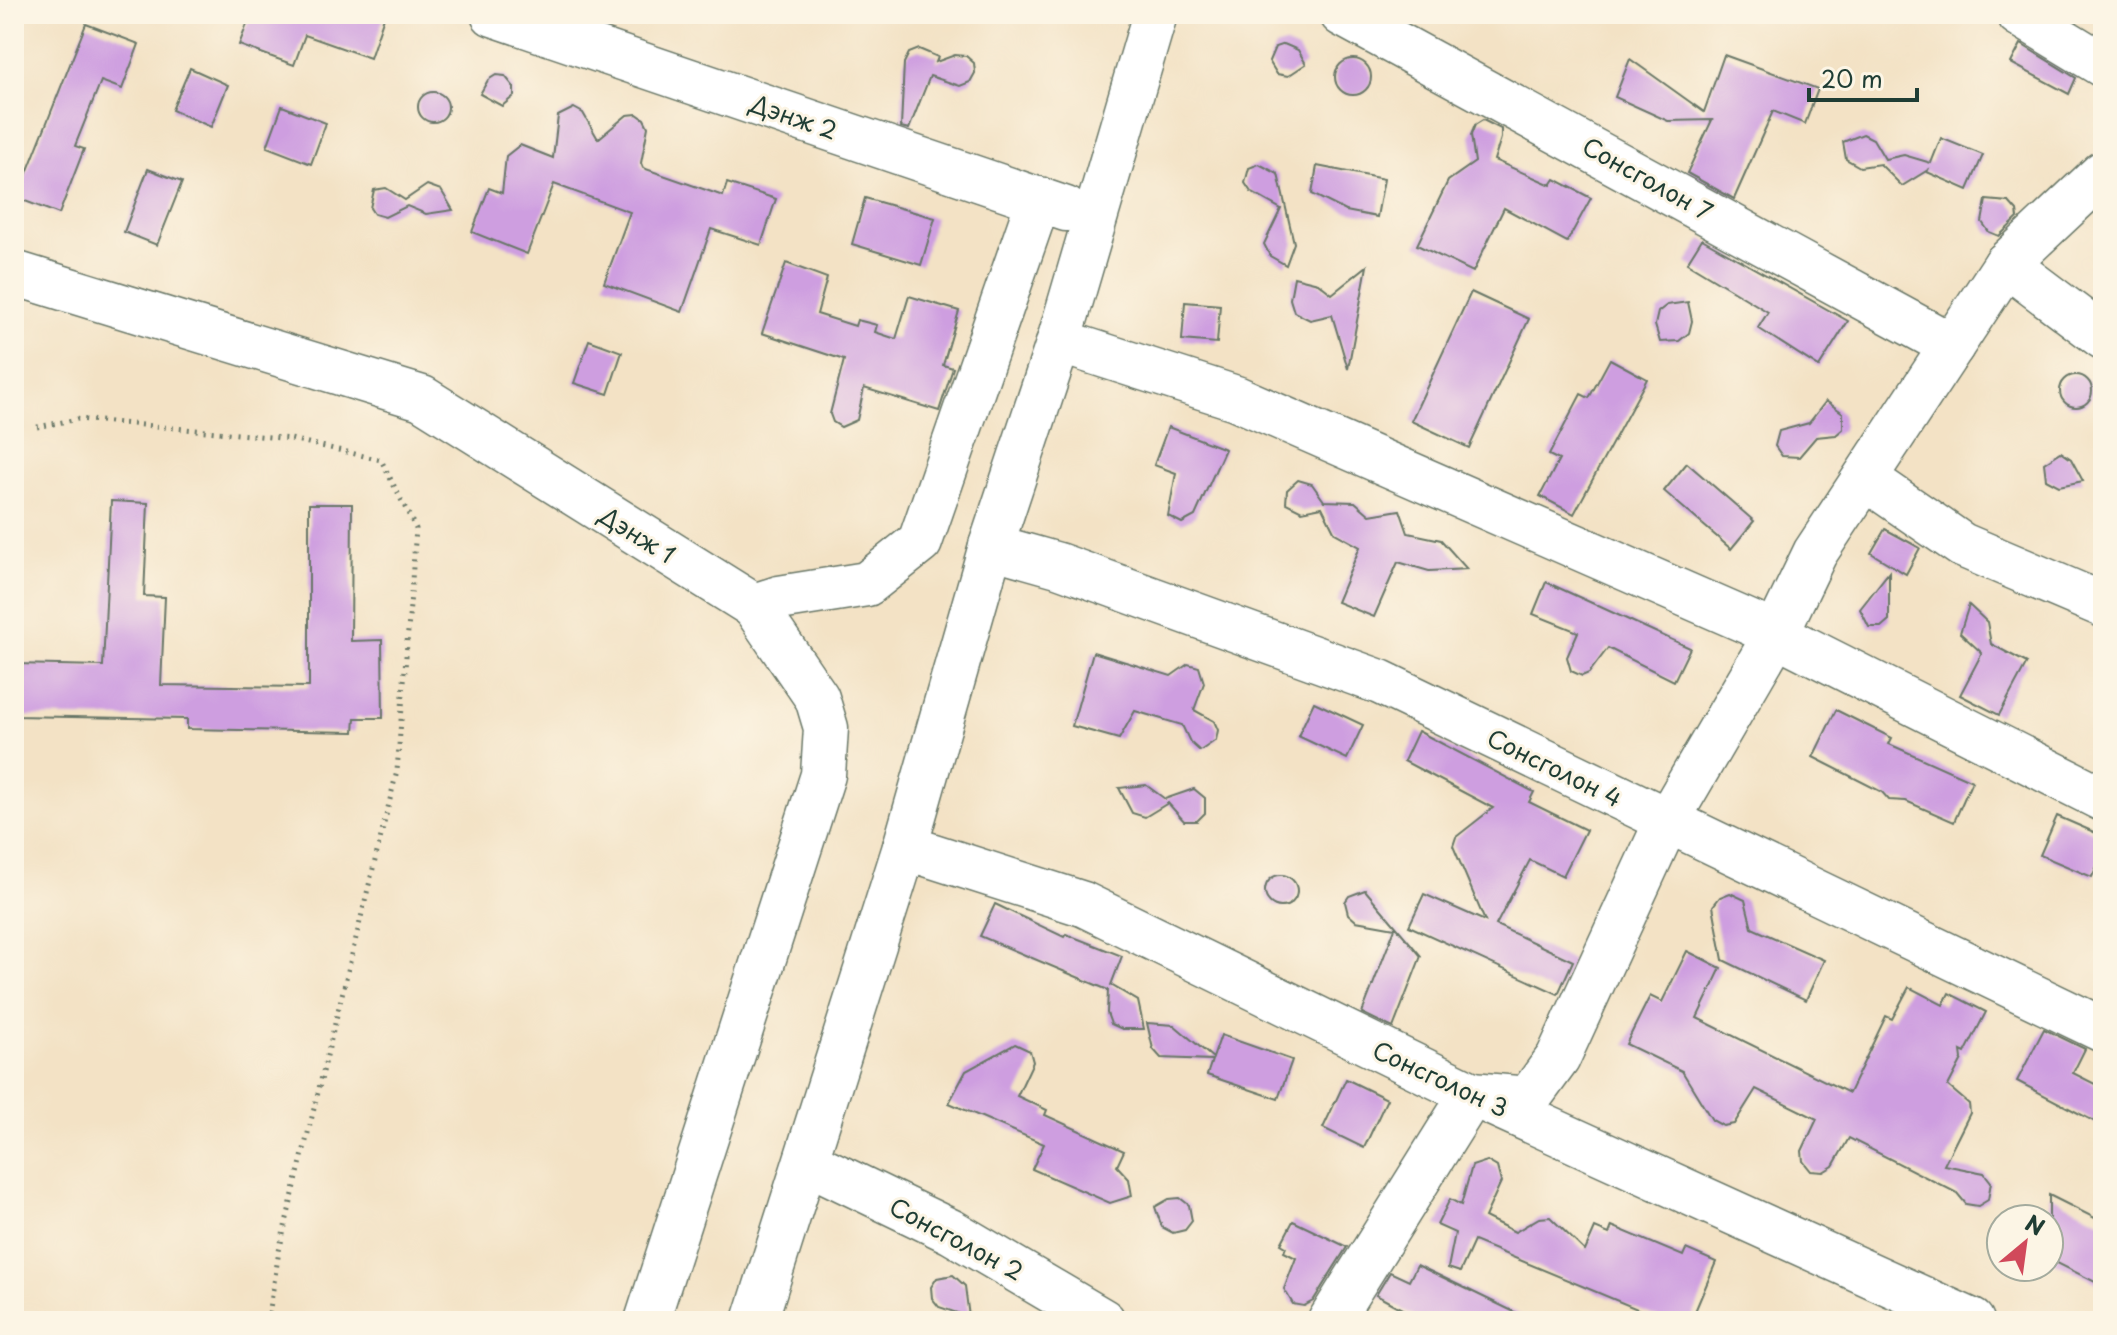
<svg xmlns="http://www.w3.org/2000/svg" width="2117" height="1335" font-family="'Playpen Sans',sans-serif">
<rect width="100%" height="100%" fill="#fcf5e5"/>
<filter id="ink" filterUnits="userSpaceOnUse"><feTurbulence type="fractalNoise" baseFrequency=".0125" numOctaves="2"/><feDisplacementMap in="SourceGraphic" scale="16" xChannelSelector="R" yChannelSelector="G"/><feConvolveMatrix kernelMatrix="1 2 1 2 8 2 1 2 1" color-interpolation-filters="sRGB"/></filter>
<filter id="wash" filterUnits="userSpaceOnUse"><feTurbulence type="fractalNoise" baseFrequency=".006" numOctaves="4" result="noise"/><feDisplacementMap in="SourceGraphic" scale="32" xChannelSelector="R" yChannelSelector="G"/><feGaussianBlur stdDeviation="1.8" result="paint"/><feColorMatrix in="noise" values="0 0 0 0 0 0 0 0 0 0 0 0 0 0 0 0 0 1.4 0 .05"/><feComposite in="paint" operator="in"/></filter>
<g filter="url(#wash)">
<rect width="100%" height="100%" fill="#f3e2c5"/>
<g id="blocks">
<g fill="#ce9ee0">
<polygon points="251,14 385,14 370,58 305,35 294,65 239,45"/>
<polygon points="86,24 139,44 122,89 101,81 75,146 84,149 59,214 17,198"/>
<polygon points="1284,44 1298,50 1306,64 1288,76 1277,74 1269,61 1275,47"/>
<polygon points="2021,44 2076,78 2069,94 2011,63"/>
<polygon points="919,49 938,57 936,62 955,55 966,56 974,63 975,73 970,82 960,86 930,76 909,129 901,127 904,63 909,53"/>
<polygon points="1724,55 1818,89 1805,124 1773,111 1734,199 1687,173 1712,120 1668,121 1615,97 1630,59 1704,112"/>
<circle cx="1353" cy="77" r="18"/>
<polygon points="190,68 228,85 211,127 172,110"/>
<polygon points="496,75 505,76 514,87 514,96 502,106 480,94 488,80"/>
<circle cx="433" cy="107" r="15"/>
<polygon points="282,106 326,123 311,164 267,147"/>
<polygon points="574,108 583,113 598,139 627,115 637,114 644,119 648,127 641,163 643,168 723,196 727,183 776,199 761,245 711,229 682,312 604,283 630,212 554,184 527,254 472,232 489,188 502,193 506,156 520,145 553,158 558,116"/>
<polygon points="1483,120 1501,129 1501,138 1494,160 1551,185 1555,179 1591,198 1567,242 1504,208 1473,272 1417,245 1448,181 1475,162 1471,135 1475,125"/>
<polygon points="1863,134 1873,139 1885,159 1904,155 1931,163 1941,138 1983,155 1968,190 1927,172 1928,170 1902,186 1880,164 1860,167 1846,159 1843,142"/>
<polygon points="1259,164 1278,174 1294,243 1286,265 1270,256 1264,244 1281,209 1251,192 1245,183 1249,168"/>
<polygon points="1317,166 1384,179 1377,217 1346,211 1312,194"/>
<polygon points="148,169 182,182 157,245 124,232"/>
<polygon points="427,185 441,190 453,210 426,214 407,206 385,217 374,214 370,208 374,190 386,188 405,200"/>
<polygon points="865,198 935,218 921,265 852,244"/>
<polygon points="1986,200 2009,202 2017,211 2018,218 1999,236 1989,232 1982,222"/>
<polygon points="1702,239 1848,321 1819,367 1758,328 1768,312 1687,263"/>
<polygon points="786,263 827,278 817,314 855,326 857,320 877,325 875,332 896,339 909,296 959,311 943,365 953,368 939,411 864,388 857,420 841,427 833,422 830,414 844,360 762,333"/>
<polygon points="1367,266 1359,310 1348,369 1332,315 1310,320 1294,312 1290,299 1294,277 1318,283 1332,294"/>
<polygon points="1471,292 1529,319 1469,448 1411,421"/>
<polygon points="1185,302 1220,305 1217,343 1182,340"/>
<polygon points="1688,302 1692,321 1689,333 1679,341 1660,342 1655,325 1658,312 1667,305"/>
<polygon points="589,340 622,352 608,394 574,383"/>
<polygon points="1610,359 1647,379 1574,514 1540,496 1559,460 1549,455 1581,394 1589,398"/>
<circle cx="2076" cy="391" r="16"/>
<polygon points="1826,401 1843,413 1843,429 1836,435 1816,437 1799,457 1782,456 1775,446 1779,431 1809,423"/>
<polygon points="1168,427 1225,449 1195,516 1182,523 1168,516 1176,473 1154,465"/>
<polygon points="2061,452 2071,459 2083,481 2059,486 2046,479 2044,463"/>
<polygon points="1687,463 1754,521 1731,549 1664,491"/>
<polygon points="1298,480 1312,484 1324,501 1355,502 1370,515 1400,510 1408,533 1441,540 1467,569 1429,571 1398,562 1374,617 1337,602 1360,547 1335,533 1322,507 1302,511 1286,503 1287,490"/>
<polygon points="111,501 148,503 144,596 165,597 161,685 309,687 309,504 352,504 351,641 382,640 383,718 355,718 354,732 187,729 187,719 14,716 14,664 103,666"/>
<polygon points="1885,529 1920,548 1906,574 1871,553"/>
<polygon points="1889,572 1889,620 1881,627 1869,627 1860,609"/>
<polygon points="1546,582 1690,648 1674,681 1608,648 1589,673 1582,676 1571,671 1567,657 1578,632 1533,614"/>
<polygon points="1969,605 1987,622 1991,644 2027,663 1999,715 1960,695 1982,653 1960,633"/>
<polygon points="1093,652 1171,676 1188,664 1199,667 1204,683 1194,710 1214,721 1218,730 1216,740 1200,751 1190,742 1182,725 1135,711 1119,739 1072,726"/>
<polygon points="1314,702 1363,725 1347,759 1298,736"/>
<polygon points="1836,710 1892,738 1889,744 1972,781 1954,822 1906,801 1889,800 1882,792 1813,757"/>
<polygon points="1418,731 1534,792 1529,802 1586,830 1563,876 1530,860 1496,925 1573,961 1558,994 1409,926 1424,894 1485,921 1453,846 1456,837 1493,808 1404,761"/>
<polygon points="1146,785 1165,799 1194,789 1205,798 1205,813 1197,821 1184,821 1168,803 1145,817 1132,813 1119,788"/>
<polygon points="2057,816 2103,836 2103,853 2092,877 2040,855"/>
<circle cx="1281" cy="891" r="16"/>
<polygon points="1365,890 1421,956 1393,1028 1362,1013 1395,928 1356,921 1348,914 1345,902 1349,896"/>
<polygon points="1730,893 1745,900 1752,928 1824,960 1806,1000 1723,960 1713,906 1720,897"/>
<polygon points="995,904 1064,937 1066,934 1122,956 1111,985 1138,1001 1144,1029 1122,1029 1111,1024 1107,1013 1108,990 980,936"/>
<polygon points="1687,951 1721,968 1697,1018 1849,1093 1886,1016 1892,1019 1909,987 1943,1005 1949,993 1986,1012 1965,1053 1961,1051 1962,1059 1948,1086 1969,1104 1970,1113 1944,1165 1984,1173 1991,1182 1988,1200 1978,1206 1966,1204 1957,1193 1849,1138 1833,1166 1823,1172 1811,1171 1803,1161 1802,1151 1817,1119 1756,1089 1734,1124 1723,1126 1712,1120 1682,1071 1626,1044 1650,996 1662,1002"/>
<polygon points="1147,1023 1174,1025 1213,1058 1221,1035 1292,1060 1278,1099 1207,1075 1212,1060 1161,1058 1153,1049"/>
<polygon points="2044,1029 2085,1049 2073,1073 2103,1088 2103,1126 2017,1081"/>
<polygon points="1015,1044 1030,1051 1033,1062 1017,1096 1047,1110 1045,1115 1124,1151 1117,1166 1129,1179 1132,1196 1110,1203 1032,1169 1044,1144 949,1103 966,1071"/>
<polygon points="1346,1079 1387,1099 1364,1148 1323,1128"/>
<polygon points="1487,1161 1497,1167 1501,1182 1485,1217 1515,1232 1539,1218 1550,1217 1585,1251 1595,1228 1609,1234 1612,1226 1683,1256 1686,1249 1716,1262 1691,1321 1666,1321 1474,1241 1460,1272 1448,1268 1455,1233 1437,1225 1450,1199 1461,1205 1472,1166"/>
<polygon points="2049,1195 2103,1222 2103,1286 2049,1259"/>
<polygon points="1180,1198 1189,1205 1192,1221 1185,1230 1173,1233 1162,1227 1155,1207 1169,1199"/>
<polygon points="1293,1221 1347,1247 1313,1301 1304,1306 1293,1304 1284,1289 1296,1258 1284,1252 1286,1247 1281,1244"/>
<polygon points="1417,1265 1440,1276 1533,1321 1424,1321 1376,1295 1390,1272 1409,1281"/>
<polygon points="953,1275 965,1286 969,1317 939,1307 932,1298 931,1287 937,1278"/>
</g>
</g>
</g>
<g filter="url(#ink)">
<use href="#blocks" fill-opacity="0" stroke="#697767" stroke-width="2"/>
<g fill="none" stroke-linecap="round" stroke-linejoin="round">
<defs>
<g id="minor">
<polyline points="493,14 1066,209"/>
<polyline points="1342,14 1952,346"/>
<polyline points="2019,14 2103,65"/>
<polyline points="2006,264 2103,337"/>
<polyline points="14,273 422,398 754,606 779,598 867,584 920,542 1039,199"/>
<polyline points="1059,341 1236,398 1776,634 2103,799"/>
<polyline points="1865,478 1962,545 2103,605"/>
<polyline points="991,546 1058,565 1380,682 2103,1030"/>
<polyline points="905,847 1083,904 1472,1094 1972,1321"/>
<polyline points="807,1162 952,1232 1103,1321"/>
<polyline points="647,1321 823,775 826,728 817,698 754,606"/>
<polyline points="755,1321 905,847 991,546 1059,341 1155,14"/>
<polyline points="1330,1321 1472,1094 1528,1099 1558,1058 1667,821 1776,634 1815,553 2006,264 2103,173"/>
</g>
</defs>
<use href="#minor" stroke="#697767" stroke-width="47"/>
<polyline stroke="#697767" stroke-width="5" stroke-dasharray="2 6" stroke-linecap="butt" points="37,427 78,419 291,439 381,460 416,529 397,771 279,1251 268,1321"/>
<use href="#minor" stroke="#fff" stroke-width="44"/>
</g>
</g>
<g text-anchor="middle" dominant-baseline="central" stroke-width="6" stroke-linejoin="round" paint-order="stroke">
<g font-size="24" fill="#1f3d34" stroke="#fcf5e5">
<text transform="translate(794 116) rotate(19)">Дэнж 2</text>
<text transform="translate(1648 178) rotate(29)">Сонсголон 7</text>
<text transform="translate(638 534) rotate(32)">Дэнж 1</text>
<text transform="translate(1555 767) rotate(26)">Сонсголон 4</text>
<text transform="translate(1441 1078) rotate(25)">Сонсголон 3</text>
<text transform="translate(957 1238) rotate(28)">Сонсголон 2</text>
</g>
</g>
<rect width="2117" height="1335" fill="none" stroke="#fcf5e5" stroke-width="48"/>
<g transform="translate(2025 1243) rotate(29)"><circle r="38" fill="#fcf5e5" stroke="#a4ab9e" stroke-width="2"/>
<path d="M0-6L14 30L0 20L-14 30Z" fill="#d1495b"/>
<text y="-12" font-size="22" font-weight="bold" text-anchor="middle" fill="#1f3d34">N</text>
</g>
<path d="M1809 88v12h108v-12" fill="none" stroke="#1f3d34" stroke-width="4"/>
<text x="1821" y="88" font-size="24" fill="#1f3d34" stroke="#fcf5e5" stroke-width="6" paint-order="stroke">20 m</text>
</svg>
